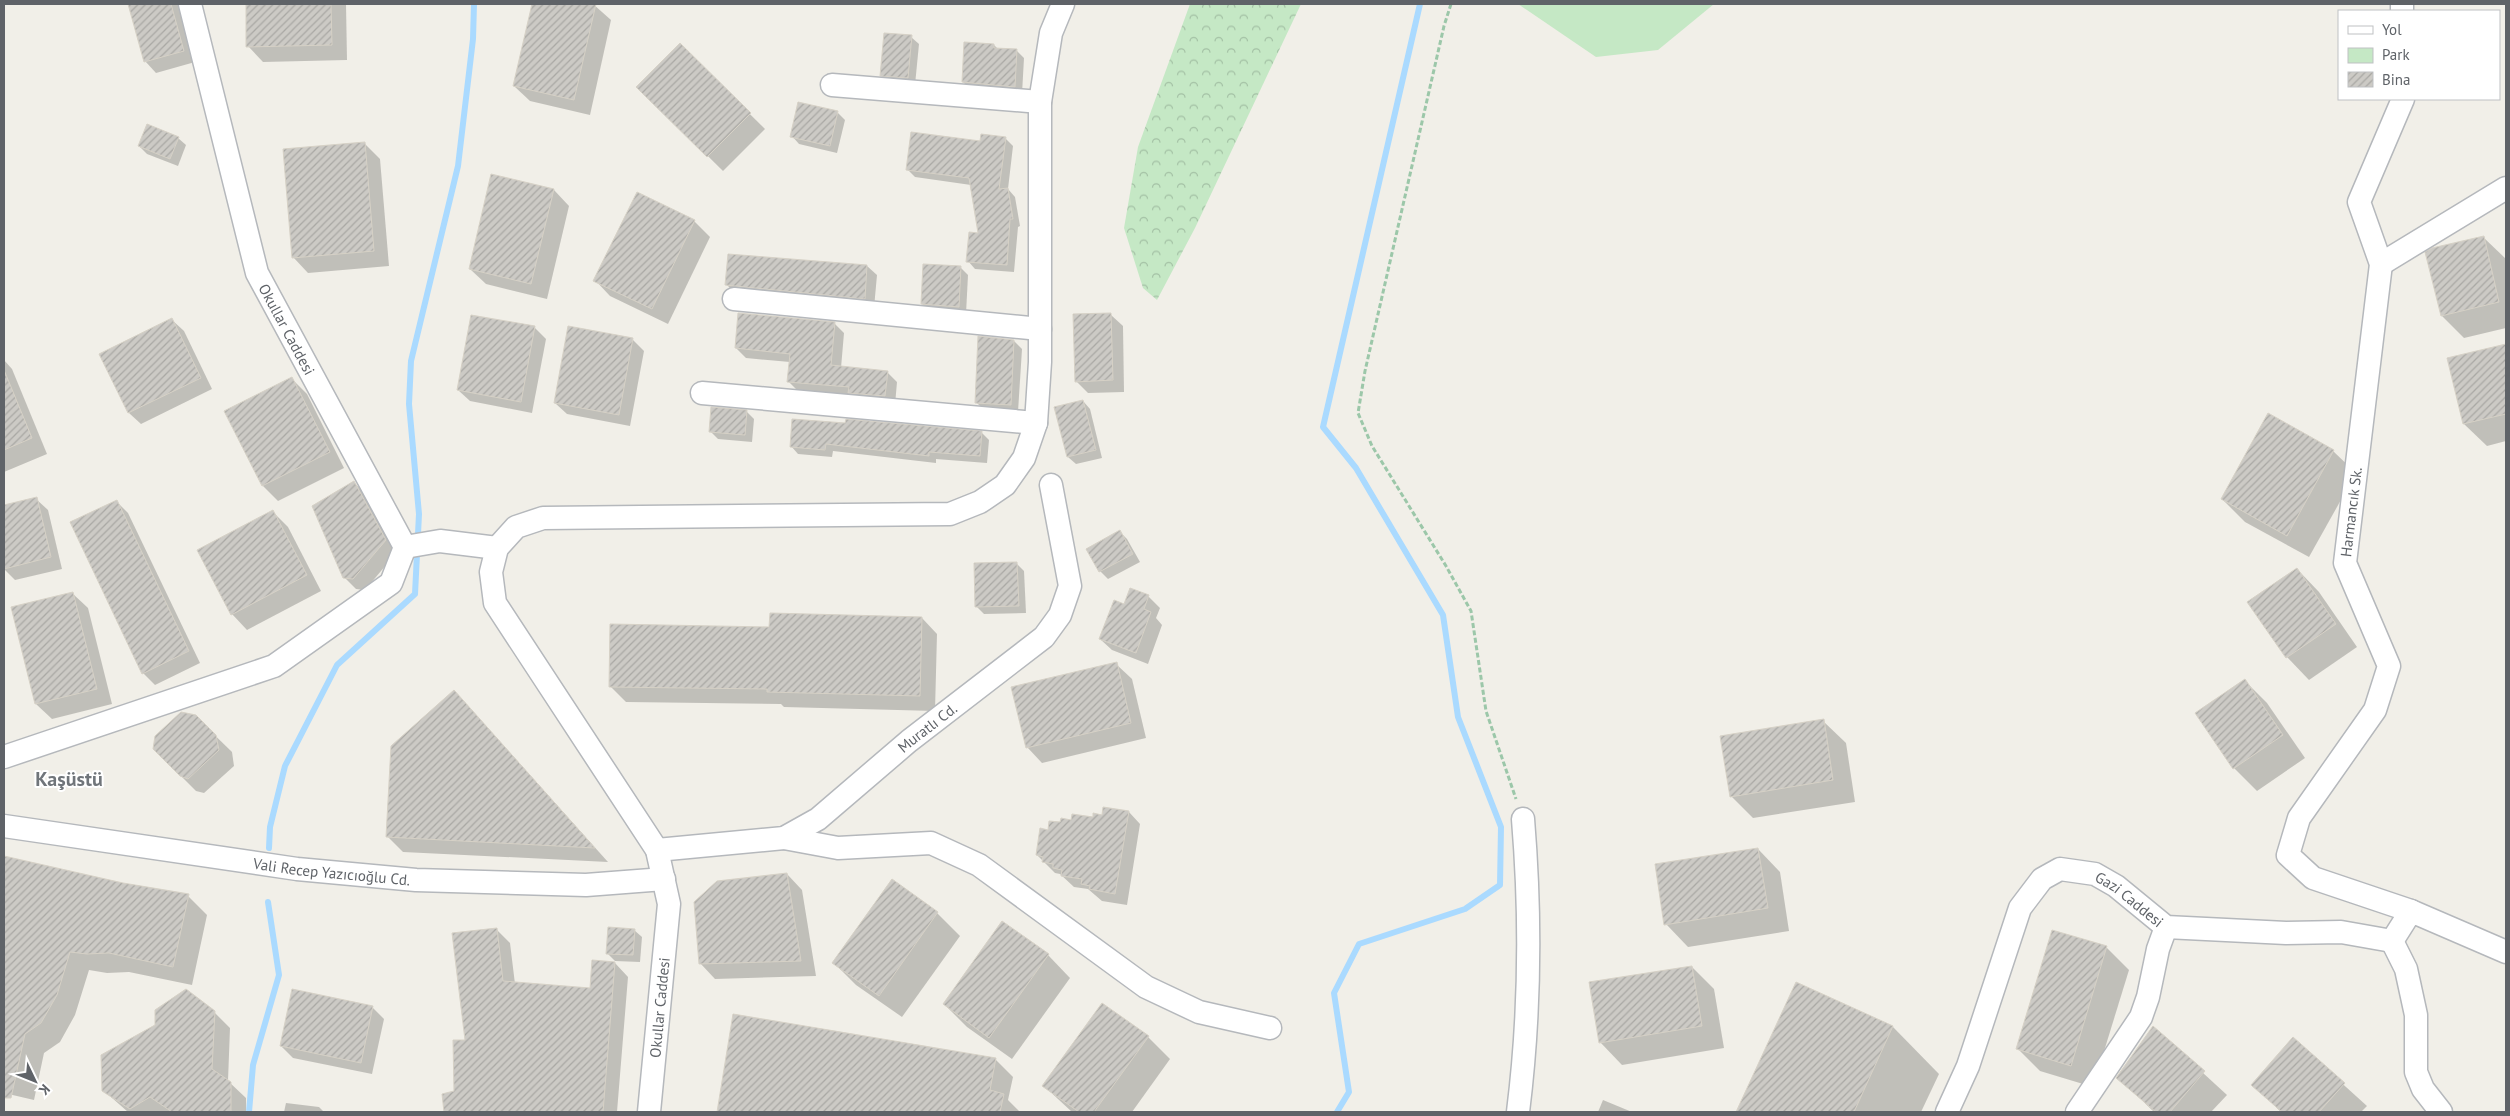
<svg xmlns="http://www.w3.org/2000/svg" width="2510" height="1116" font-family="'PT Sans',sans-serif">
<defs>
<pattern id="forest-crowns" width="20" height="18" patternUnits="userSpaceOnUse" patternTransform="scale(1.25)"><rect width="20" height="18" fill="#c5e8c5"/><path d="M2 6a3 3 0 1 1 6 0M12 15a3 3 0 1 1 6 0" fill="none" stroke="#a3c0a4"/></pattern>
<pattern id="building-hatch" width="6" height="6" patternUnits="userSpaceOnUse" patternTransform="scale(1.25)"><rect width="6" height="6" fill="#cccac5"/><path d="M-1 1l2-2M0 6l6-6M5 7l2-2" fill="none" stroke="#a9a8a4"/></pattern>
</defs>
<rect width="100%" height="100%" fill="#f1efe8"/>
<polygon fill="#c5e8c5" points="1518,4 1714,4 1658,50 1596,57"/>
<polygon fill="url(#forest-crowns)" points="1190,4 1301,4 1195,228 1157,300 1143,288 1124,228 1138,147"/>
<g fill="#0003">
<polygon points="129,4 179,4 195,62 156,73 145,61"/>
<polygon points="247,4 346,4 347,60 263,62 248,46"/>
<polygon points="533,4 593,4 611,20 590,115 530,101 514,86"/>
<polygon points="911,37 919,44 915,85 889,83 881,75"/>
<polygon points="680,45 765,129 723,171 638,87"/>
<polygon points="994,45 998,49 1017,51 1024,58 1022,94 971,90 963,82"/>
<polygon points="837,112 845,120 837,153 799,144 792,136"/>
<polygon points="178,138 186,145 178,166 147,154 139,146"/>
<polygon points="1005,138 1013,146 1008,189 1015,197 1020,226 1018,227 1014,272 975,269 968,261 980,234 971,185 915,177 907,169 981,142"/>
<polygon points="365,144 380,159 389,266 308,273 293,257"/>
<polygon points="492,176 554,190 569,206 547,299 486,284 470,269"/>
<polygon points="694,221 710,237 668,324 610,296 595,280"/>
<polygon points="2483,237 2506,259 2506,328 2464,338 2442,316"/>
<polygon points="867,266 877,275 874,308 736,294 726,284"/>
<polygon points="960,267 968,275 966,314 930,311 922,304"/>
<polygon points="1111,315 1123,326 1124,392 1088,393 1076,381"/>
<polygon points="172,320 184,331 212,389 141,424 129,413 101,354"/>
<polygon points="834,323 844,333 841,368 887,372 897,382 895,405 859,402 852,395 798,391 788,381 790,362 746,358 736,348"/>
<polygon points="534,327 546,339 532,413 470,401 458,390"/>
<polygon points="632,339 644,351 630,426 567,414 555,403"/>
<polygon points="1014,341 1022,349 1018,412 984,410 976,402"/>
<polygon points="2505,345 2506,441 2487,446 2464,424"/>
<polygon points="4,360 12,369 47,454 4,472"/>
<polygon points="291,378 307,394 344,468 278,501 263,486"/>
<polygon points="1083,401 1090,409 1102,458 1076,464 1068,457 1056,408"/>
<polygon points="746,411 754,419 752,442 718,439 711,432"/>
<polygon points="981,432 989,440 987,463 936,459 936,463 833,451 832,457 798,454 791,446"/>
<polygon points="2333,451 2356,473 2309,557 2245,522 2222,499"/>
<polygon points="354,483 366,494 397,552 365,590 356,589 344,577"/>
<polygon points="36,499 48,510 62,569 15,580 4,569 4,507"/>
<polygon points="116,501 128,513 200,663 155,685 143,673"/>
<polygon points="273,512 288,527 321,591 247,630 232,614"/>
<polygon points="1120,532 1127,539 1140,562 1108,579 1100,571 1088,549"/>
<polygon points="1017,564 1024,571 1026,613 984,614 977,607"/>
<polygon points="2297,569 2319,592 2357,647 2309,680 2287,657"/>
<polygon points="72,593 88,608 112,704 52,719 36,704 12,608"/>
<polygon points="1148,596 1160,608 1156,618 1162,625 1148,664 1112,650 1100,639 1125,606"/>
<polygon points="922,618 937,634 935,711 784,707 781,704 626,702 610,686 770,628"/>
<polygon points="1116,664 1132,679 1146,738 1042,763 1027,747"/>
<polygon points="2244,680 2267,703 2305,758 2257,791 2234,768 2196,713"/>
<polygon points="454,691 469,707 608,862 403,852 387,836"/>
<polygon points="195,716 232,752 234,766 204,793 196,791 154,749"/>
<polygon points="1823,721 1846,743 1855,802 1753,818 1731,796"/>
<polygon points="1129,812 1140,824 1127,905 1102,901 1088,889 1074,887 1060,874 1055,873 1037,855 1049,831 1061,824"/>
<polygon points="1758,849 1780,872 1789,931 1688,947 1666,924"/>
<polygon points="4,857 123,884 188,896 207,915 192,985 129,972 107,973 89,970 75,1015 60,1042 44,1053 34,1100 4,1093"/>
<polygon points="787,874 802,890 816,976 715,979 700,963"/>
<polygon points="892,881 937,913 960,936 902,1017 856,985 834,963"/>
<polygon points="496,929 510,943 515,984 591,989 615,963 628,977 617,1112 445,1112 444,1095 456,1092 466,1041"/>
<polygon points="634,930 642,937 640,962 615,961 607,953"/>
<polygon points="2106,947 2129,970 2093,1087 2040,1071 2018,1049"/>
<polygon points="1048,955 1070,978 1012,1059 967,1027 944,1004"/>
<polygon points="1692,967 1714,989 1724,1048 1622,1065 1600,1042"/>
<polygon points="1797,984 1893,1027 1939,1074 1921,1112 1741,1112 1739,1110"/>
<polygon points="372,1007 384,1019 372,1074 293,1058 281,1046"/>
<polygon points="214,1012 230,1028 228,1081 246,1098 246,1112 128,1112 103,1090 156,1026"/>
<polygon points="734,1015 995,1059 1013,1077 1008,1100 1020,1112 718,1112"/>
<polygon points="2153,1027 2227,1095 2211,1112 2154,1112 2118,1077"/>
<polygon points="1148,1037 1170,1059 1132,1112 1072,1112 1044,1086"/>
<polygon points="2293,1039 2367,1106 2361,1112 2281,1112 2253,1085"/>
<polygon points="1603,1100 1632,1112 1598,1112"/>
<polygon points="286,1103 319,1107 324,1112 284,1112"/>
</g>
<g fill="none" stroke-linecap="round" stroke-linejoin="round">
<g stroke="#aadaff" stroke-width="6">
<polyline points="269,848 270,827 285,766 337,665 415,594 419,514 409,404 411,361 458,166 473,39 474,4"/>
<polyline points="249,1112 253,1065 279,975 268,902"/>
<polyline points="1337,1112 1349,1092 1334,993 1359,944 1465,909 1500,885 1501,827 1458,717 1443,615 1356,468 1323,427 1420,4"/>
</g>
</g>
<g fill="url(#building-hatch)" stroke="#d6d1c6">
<polygon points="128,4 171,4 184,51 144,62"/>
<polygon points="246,4 331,4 332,45 246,47"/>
<polygon points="532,4 596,4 574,100 513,86"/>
<polygon points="884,33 912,35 908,78 880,76"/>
<polygon points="964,42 994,44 994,48 1017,49 1015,87 962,82"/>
<polygon points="680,43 751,113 707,157 636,87"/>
<polygon points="798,102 838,111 830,146 790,137"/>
<polygon points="147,124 179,137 170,159 138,146"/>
<polygon points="911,132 980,141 981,134 1006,137 999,189 1008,188 1013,219 1010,219 1007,265 966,262 969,232 978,233 969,178 906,170"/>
<polygon points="365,142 374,251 292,258 283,149"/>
<polygon points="491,174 554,189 531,284 469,269"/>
<polygon points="637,192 695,220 652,309 593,281"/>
<polygon points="2484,236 2499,302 2441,316 2425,252 2432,248"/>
<polygon points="728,254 867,265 865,299 725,285"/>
<polygon points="923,264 961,266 959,307 921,304"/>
<polygon points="738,313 835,322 831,365 888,371 885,396 848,393 849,387 787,382 790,354 735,348"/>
<polygon points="1111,313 1113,380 1075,382 1073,314"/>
<polygon points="471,315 535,326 521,402 457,390"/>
<polygon points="172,318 201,378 128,413 99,354"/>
<polygon points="568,326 633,338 619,415 554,403"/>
<polygon points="978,336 1014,340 1011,405 975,403"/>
<polygon points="2506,344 2506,414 2463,424 2447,358"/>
<polygon points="4,370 32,438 4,450"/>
<polygon points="292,377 330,452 262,486 224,411"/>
<polygon points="1083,400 1096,450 1067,457 1054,407"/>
<polygon points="711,407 747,410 745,435 709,432"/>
<polygon points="2268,413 2334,450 2287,536 2221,499"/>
<polygon points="792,419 845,423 846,419 982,431 980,456 929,452 929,456 826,444 825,450 790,447"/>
<polygon points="354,481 386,540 353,579 343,578 312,506"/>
<polygon points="37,497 51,557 4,569 4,505"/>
<polygon points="117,500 189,651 142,674 70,522"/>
<polygon points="273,510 307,575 231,615 197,550"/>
<polygon points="1120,530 1133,554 1099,572 1086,549"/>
<polygon points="1017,562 1019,606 975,607 974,563"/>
<polygon points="2297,568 2336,624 2286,658 2247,602"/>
<polygon points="1130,588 1149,595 1144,609 1151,612 1136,653 1099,639 1114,600 1124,604"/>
<polygon points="73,592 97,689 35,704 11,607"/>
<polygon points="770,613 922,617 920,696 767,692 767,689 609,687 610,624 769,627"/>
<polygon points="1117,662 1131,723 1026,748 1011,687"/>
<polygon points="2245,679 2283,735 2233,769 2195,713"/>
<polygon points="454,690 595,848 386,837 391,746"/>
<polygon points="181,712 196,715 216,735 219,750 188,779 180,776 153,749 155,736"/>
<polygon points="1824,719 1833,780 1730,797 1720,736"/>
<polygon points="1103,807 1129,811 1115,894 1089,889 1090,886 1081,884 1082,879 1061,876 1062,870 1053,868 1053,864 1042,862 1043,857 1036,855 1040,828 1048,830 1049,821 1060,822 1061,818 1071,820 1072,814 1093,817 1093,813 1102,815"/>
<polygon points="1758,848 1768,908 1664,925 1655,864"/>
<polygon points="4,856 123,883 189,894 173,967 109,953 87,954 70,952 57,995 41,1023 25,1034 11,1098 4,1098"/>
<polygon points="787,873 801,961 699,964 694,902 717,881"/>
<polygon points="892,879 938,912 879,996 832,963"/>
<polygon points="1002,921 1049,954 989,1038 943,1004"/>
<polygon points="608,927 635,929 633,955 606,954"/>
<polygon points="497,928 503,981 590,988 592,960 615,962 603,1112 444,1112 442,1094 454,1091 453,1040 465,1040 452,933"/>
<polygon points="2052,930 2107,946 2071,1066 2016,1049"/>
<polygon points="1692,966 1702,1026 1599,1043 1589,982"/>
<polygon points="1796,982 1893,1026 1854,1112 1736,1112"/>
<polygon points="186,989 215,1011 212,1069 231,1082 231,1112 172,1112 150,1097 130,1109 102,1091 101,1055 155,1025 155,1010"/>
<polygon points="292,989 373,1006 361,1063 280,1046"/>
<polygon points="1102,1003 1149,1036 1094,1112 1079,1112 1042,1086"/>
<polygon points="733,1014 996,1058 990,1090 1004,1094 1000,1112 717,1112"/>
<polygon points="2153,1026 2205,1071 2170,1112 2156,1112 2116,1078"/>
<polygon points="2293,1037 2345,1083 2319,1112 2282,1112 2251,1085"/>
</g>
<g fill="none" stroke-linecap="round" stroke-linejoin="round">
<defs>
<g id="minor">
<path id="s1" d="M190 4 257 273 405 547"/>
<polyline points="2402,4 2402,11"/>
<polyline points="832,85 1040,102"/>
<polyline points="2403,99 2359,202 2381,264 2345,563 2389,666 2375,710 2299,818 2288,855 2313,878 2411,911"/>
<polyline points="2381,264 2506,188"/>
<polyline points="734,299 1040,329"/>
<polyline points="702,393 1036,423"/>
<polyline points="405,547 440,541 497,548"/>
<polyline points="4,757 274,666 391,583 405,547"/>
<path id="s2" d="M4 826 297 869 416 880 586 885 664 879"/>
<polyline points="784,838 838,848 931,843 979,865 1146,987 1199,1012 1270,1028"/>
<path id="s3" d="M657 850 784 838 818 819 909 741 1044 637 1060 615 1070 586 1051 485"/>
<polyline points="2392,941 2406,969 2416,1015 2416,1072 2423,1089 2441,1112"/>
<path id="s4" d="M649 1112 669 904 657 850 495 603 491 572 497 548 516 527 543 518 950 514 980 502 1005 485 1024 458 1036 423 1040 362V102L1051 33 1063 4"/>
<path d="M1518 1112C1530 1016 1531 916 1523 819"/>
<path id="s5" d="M1947 1112 1968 1066 2020 908 2042 879 2060 869 2095 874 2116 886 2166 927 2286 933 2341 932 2392 941 2411 911 2506 952"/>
<polyline points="2077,1112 2141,1017 2148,997 2158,949 2166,927"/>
</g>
</defs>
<use href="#minor" stroke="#b5b8bc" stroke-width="25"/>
<polyline stroke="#9cc7a9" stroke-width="3" stroke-dasharray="5 2.5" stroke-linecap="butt" points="1451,4 1444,26 1365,371 1358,413 1372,446 1446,566 1471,611 1486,711 1516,799"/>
<use href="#minor" stroke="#fff" stroke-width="22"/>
</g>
<g text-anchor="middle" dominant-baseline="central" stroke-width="4" stroke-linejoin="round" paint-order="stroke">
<g font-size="15" fill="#5f6368" stroke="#fff">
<text stroke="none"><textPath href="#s1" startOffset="341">Okullar Caddesi</textPath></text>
<text transform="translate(2351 512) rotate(-83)">Harmancık Sk.</text>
<text stroke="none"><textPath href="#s3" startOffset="309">Muratlı Cd.</textPath></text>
<text stroke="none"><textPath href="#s2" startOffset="331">Vali Recep Yazıcıoğlu Cd.</textPath></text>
<text stroke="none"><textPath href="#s5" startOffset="352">Gazi Caddesi</textPath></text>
<text stroke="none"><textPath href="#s4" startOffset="105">Okullar Caddesi</textPath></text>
</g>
<g font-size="20" font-weight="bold" fill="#70757a" stroke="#fff">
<text x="69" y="779">Kaşüstü</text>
</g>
</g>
<rect width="2510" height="1116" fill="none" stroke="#5f6368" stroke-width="10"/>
<rect x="2338" y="10" width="162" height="90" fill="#ffffff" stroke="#bfc1c3"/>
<rect x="2348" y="26" width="25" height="8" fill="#ffffff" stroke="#bfc1c3"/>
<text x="2382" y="35" font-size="15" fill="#5f6368">Yol</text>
<rect x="2348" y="48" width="25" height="15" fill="#c5e8c5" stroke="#bfc1c3"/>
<text x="2382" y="60" font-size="15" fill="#5f6368">Park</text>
<rect x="2348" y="72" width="25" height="15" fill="url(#building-hatch)" stroke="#bfc1c3"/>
<text x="2382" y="85" font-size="15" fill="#5f6368">Bina</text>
<g transform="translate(35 1081) rotate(133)" stroke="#ffffff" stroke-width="4" paint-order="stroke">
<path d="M0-4L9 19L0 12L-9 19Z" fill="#5f6368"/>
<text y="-8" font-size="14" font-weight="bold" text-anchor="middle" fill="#5f6368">K</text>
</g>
</svg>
